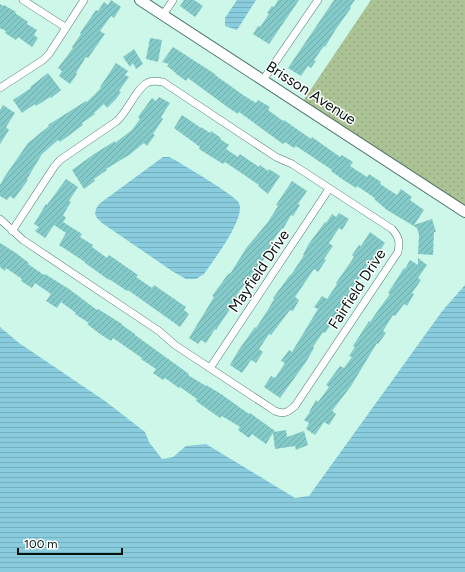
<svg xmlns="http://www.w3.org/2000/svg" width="465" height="572" font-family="Figtree,sans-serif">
<defs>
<pattern id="grass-dots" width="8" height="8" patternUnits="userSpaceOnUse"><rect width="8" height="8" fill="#abc395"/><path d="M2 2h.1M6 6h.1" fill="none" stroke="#92a77f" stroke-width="1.8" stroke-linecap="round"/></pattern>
<pattern id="water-rules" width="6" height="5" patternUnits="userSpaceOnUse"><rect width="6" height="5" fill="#89ccdd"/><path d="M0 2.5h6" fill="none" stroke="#75aebc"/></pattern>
<pattern id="building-hatch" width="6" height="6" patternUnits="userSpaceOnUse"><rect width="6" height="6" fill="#83cac8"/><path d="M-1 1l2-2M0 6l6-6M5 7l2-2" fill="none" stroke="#70adab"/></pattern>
</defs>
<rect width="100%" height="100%" fill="#cdf8e9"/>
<polygon fill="url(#grass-dots)" points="371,0 465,0 465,208 303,101"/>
<g fill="url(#water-rules)">
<polygon points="237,0 256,0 237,30 225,26 225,18"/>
<path d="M163 157H169L175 160C186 167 235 195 239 203 246 218 213 261 204 274L196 279H186L172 271 102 223 97 218 95 214 96 209 99 204Z"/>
<polygon points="465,285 465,572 0,572 0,327 19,343 105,401 145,432 149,442 162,459 173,457 186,446 206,444 295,498 309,496 443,310"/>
</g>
<g fill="url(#building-hatch)">
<polygon points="111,0 121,7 114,18 111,16 100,31 105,34 88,58 86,57 76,73 77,74 70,84 59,76 62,71 58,68 73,48 72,47 81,34 80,33 96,10 98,11 104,2 108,5"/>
<polygon points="184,0 194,0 203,6 195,17 180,6"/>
<polygon points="278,0 299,0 269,44 253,34 258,26 260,27 269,14 267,13 272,6 274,7"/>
<polygon points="334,0 355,0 350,7 351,8 336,29 325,47 324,46 314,60 316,61 311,68 308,66 301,76 288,68"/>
<polygon points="0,4 3,6 4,5 16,12 15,13 28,22 27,24 37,30 34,35 38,38 32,47 18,37 16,40 5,33 6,31 0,28"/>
<polygon points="150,38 162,40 158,62 146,59"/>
<polygon points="173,47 215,74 215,75 243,95 256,103 258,100 270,107 268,110 283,121 284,120 311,139 312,137 340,157 342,155 353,162 350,166 367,177 369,174 381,182 380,184 397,195 401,189 412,197 410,200 424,210 414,225 432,219 436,232 434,232 433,255 418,254 419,235 417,228 387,210 374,199 375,198 357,186 356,188 342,179 331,171 332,170 296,146 294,148 285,142 283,144 239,112 238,114 226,106 188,78 186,81 175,73 176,73 167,66 169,64 162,62"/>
<polygon points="134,49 143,64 136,69 133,63 130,67 123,57"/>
<polygon points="116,63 128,71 125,75 129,77 119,91 121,92 116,99 107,108 104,104 94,113 95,114 82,123 83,125 60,142 58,140 42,154 27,179 28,180 14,199 10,196 7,200 0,196 0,185 3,180 3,179 28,143 49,126 48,125 86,101 87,102 101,88 100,87"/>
<polygon points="48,73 61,90 51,98 50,97 36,106 35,104 22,113 13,100 31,88 30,87"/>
<polygon points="159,97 170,103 161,117 163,119 153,134 155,135 147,146 144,143 129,155 106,169 107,170 94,179 95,181 84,189 72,170 94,154 115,141 115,143 132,130 140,119 138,117 152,98 156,101"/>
<polygon points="3,105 15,113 6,127 9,130 0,144 0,110"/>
<polygon points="182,115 201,128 201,127 210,133 211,131 221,138 220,139 229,145 226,149 238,157 240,154 259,167 260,165 268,171 269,169 280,176 268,194 258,186 259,185 225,162 223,164 199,149 200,147 174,128"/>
<polygon points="66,179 78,187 69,201 71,202 63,215 66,218 63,222 82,234 80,237 93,245 92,247 107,258 109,255 138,275 136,277 152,288 154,285 186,307 184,310 189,314 180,327 128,290 127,291 109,279 109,280 85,263 85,262 59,245 66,233 54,225 45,238 35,231 39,227 34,224 46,204 47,205"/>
<polygon points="292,181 307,191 298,204 300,205 293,216 291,215 283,229 282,228 271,243 273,244 264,257 265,258 236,296 238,297 216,330 215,329 206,343 201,340 198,344 189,338 214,297 212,296 229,273 230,274 247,247 268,222 278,206 276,205"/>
<polygon points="339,213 349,219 342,230 339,228 329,243 333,246 324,259 326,260 318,272 314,269 295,297 299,300 293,311 290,310 271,335 269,334 259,349 263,352 256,363 251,360 242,373 230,365 238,351 255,327 256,328 269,308 274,299 273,298 290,275 291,275 304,255 303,255 308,245 325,222 326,223 332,214 336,217"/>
<polygon points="370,232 385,243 369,267 368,266 348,294 349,295 340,308 342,310 335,320 334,320 325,333 323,332 313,347 314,348 306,362 280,398 264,387 271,376 275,378 285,363 281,361 289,350 292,352 318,309 314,307 322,296 327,299 337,284 336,283 354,257 352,255 359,245 361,246"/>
<polygon points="0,243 16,253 29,263 28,264 44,275 45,274 69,289 97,310 98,309 122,324 122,325 135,334 135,335 189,374 188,375 206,386 206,385 221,394 249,414 250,413 275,431 274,432 286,430 287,437 304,431 308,445 296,450 295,446 275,449 273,433 266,444 252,434 249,438 238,430 240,427 222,416 220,418 196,401 197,399 180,387 179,388 165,378 163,380 153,373 156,369 141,359 142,358 113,338 111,341 100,334 87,324 89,323 75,314 76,313 61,302 57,308 46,301 51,294 35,283 32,288 21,281 22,279 6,268 5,271 0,267"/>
<polygon points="418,258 427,265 418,278 421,280 412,293 414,294 407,306 404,304 395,316 393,315 383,331 386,333 378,344 377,343 351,386 332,411 336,414 329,425 324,422 315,435 306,429 309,423 304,420 310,412 309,412 316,400 318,402 329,387 326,385 340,366 344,368 352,357 349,356 355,347 353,346 369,321 370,322 379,309 390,294 388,293 404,268 405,269 410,260 418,265"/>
</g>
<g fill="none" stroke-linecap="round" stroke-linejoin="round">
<defs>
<g id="street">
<polyline points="23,0 65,27"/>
<polyline points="163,15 173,0"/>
<polyline points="263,80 318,0"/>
<polyline points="0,88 43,60 49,54 84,0"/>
<path d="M0 219 23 240 159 331 175 345 275 411C284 415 288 412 295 406L398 252C400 242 399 237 392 229L292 164 276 157 163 82C157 81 152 80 147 83 137 88 127 112 117 121L60 160 54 167 12 231"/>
<polyline points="210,368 329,189"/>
</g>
<polyline id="secondary" points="140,0 465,212"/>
</defs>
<use href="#street" stroke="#4e7569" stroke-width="8"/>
<use href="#secondary" stroke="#4e7569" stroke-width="12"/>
<use href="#street" stroke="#fff" stroke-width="7"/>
<use href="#secondary" stroke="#fff" stroke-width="10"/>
</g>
<g text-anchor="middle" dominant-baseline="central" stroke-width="3" stroke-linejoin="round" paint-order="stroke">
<g font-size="15" fill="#04130e" stroke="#fff">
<text transform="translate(311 93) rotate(33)">Brisson Avenue</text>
<text transform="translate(259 271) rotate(-56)">Mayfield Drive</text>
<text transform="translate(357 289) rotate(-57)">Fairfield Drive</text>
</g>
</g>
<path d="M18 548v6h104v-6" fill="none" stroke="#04130e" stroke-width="2"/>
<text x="24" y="548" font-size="12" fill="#04130e" stroke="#ffffff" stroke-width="3" paint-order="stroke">100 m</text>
</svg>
